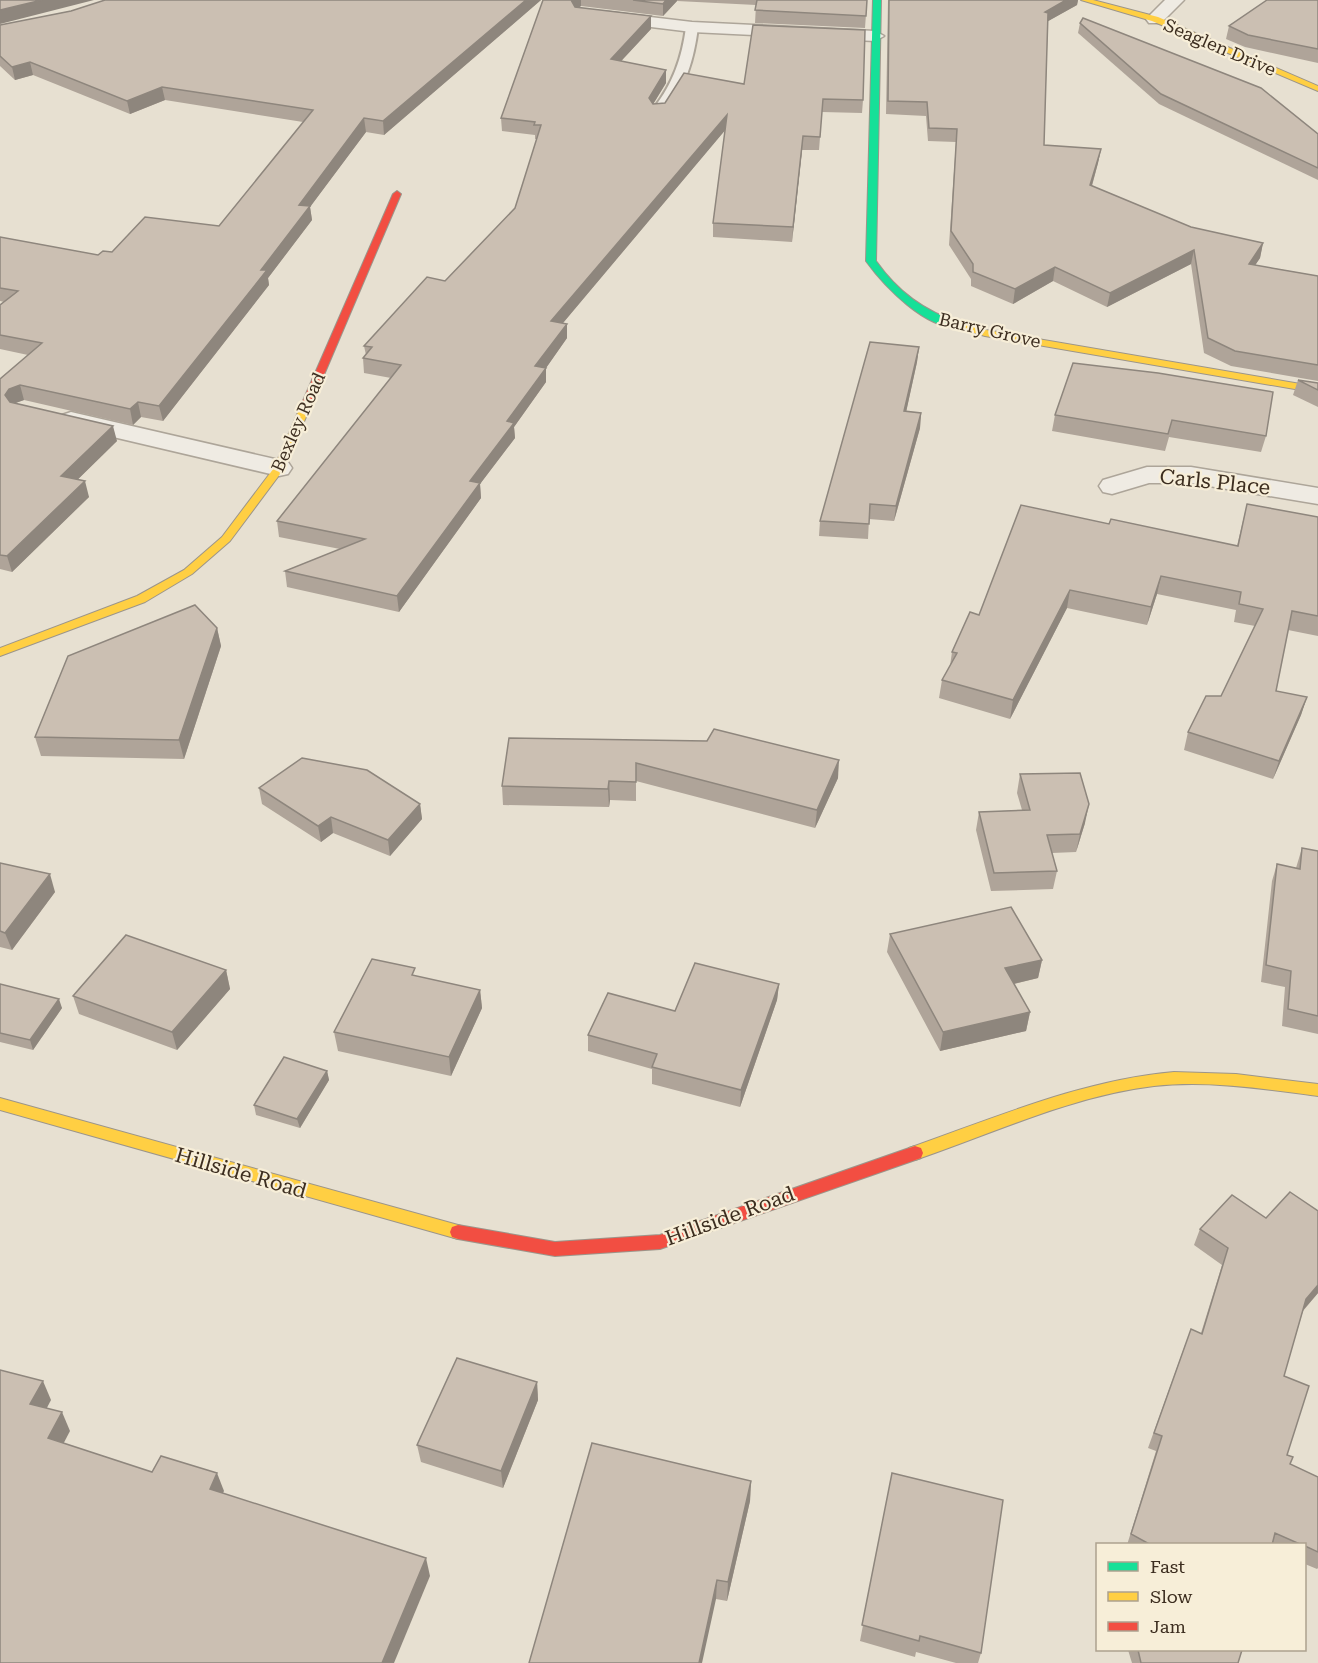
<svg xmlns="http://www.w3.org/2000/svg" width="1318" height="1663" font-family="'Roboto Serif',serif">
<rect width="100%" height="100%" fill="#e7e0d1"/>
<g fill="none" stroke-linecap="round" stroke-linejoin="round">
<defs>
<path id="lane" d="M692 23 698 27C694 59 686 86 666 111H656L654 108C673 83 682 58 686 27Z"/>
<g id="street">
<polygon points="1165,0 1184,0 1161,23 1149,23 1146,19"/>
<polygon points="608,12 692,22 875,31 884,36 875,41 692,32 602,21 599,17"/>
<polygon points="71,412 288,462 292,468 288,474 279,476 62,425 58,420 62,415"/>
<polygon points="1147,467 1191,467 1318,488 1318,504 1191,483 1149,483 1112,494 1103,492 1099,486 1103,480"/>
</g>
<path id="fast" d="M873 0H881L876 261C898 292 924 311 960 323V327C927 331 884 286 866 261Z"/>
<g id="slow">
<polygon points="1081,0 1093,0 1158,17 1318,86 1318,91 1152,21"/>
<polygon points="957,322 986,330 1318,387 1318,393 985,336 954,327 954,323"/>
<polygon points="304,407 309,410 283,470 230,541 192,574 145,602 0,656 0,648 137,596 184,570 222,537 274,468 299,410"/>
<path d="M1174 1072 1236 1074 1318 1084V1096C1264 1089 1209 1080 1154 1086 1071 1096 994 1133 915 1160L909 1158 907 1153 909 1148C995 1118 1082 1080 1174 1072Z"/>
<polygon points="0,1098 458,1225 464,1227 466,1232 464,1237 458,1239 0,1110"/>
</g>
<g id="jam">
<polygon points="397,191 401,194 309,410 304,413 300,412 299,410 393,194"/>
<polygon points="915,1146 921,1148 923,1153 921,1158 660,1249 555,1256 458,1239 452,1237 450,1232 452,1227 458,1225 555,1242 660,1235"/>
</g>
</defs>
<use href="#lane" stroke="#ada599" stroke-width="4"/>
<use href="#street" stroke="#ada599" stroke-width="3"/>
<use href="#fast" stroke="#9c958a" stroke-width="2"/>
<use href="#slow" stroke="#9c958a" stroke-width="2"/>
<use href="#jam" stroke="#9c958a" stroke-width="2"/>
<use href="#lane" fill="#efebe3" fill-rule="evenodd"/>
<use href="#street" fill="#efebe3" fill-rule="evenodd"/>
<use href="#fast" fill="#16e098" fill-rule="evenodd"/>
<use href="#slow" fill="#ffcf43" fill-rule="evenodd"/>
<use href="#jam" fill="#f24e42" fill-rule="evenodd"/>
</g>
<g fill="#afa499">
<polygon points="105,0 541,0 384,135 366,132 310,207 312,220 268,278 269,285 163,421 141,417 133,425 24,400 15,403 117,441 77,480 89,497 12,572 0,569 0,379 28,355 0,349 0,305 4,302 0,301 0,237 98,255 112,252 219,226 303,122 165,100 130,114 33,75 15,80 0,66 0,25 71,11"/>
<polygon points="543,0 867,0 865,28 755,23 756,5 677,1 663,16 581,6 579,7 651,29 621,61 666,70 666,83 653,104 665,103 744,84 863,100 862,113 822,112 819,150 802,150 792,242 713,237 713,223 725,130 563,323 567,338 546,368 546,382 514,427 515,438 480,484 481,498 399,612 287,587 285,571 340,549 279,537 277,521 391,378 364,373 363,358 366,355 364,346 445,281 515,208 537,139 535,139 535,135 502,131 501,118"/>
<polygon points="888,0 1078,0 1077,5 1048,21 1044,145 1101,149 1098,163 1092,186 1191,227 1263,243 1260,258 1255,265 1318,276 1318,381 1231,366 1204,353 1191,264 1107,307 1053,281 1013,304 971,286 971,279 949,245 956,142 928,141 926,116 886,114"/>
<polygon points="1318,0 1318,63 1245,47 1226,39 1229,26"/>
<polygon points="1080,23 1318,134 1318,180 1159,104 1078,33"/>
<polygon points="919,347 917,362 906,412 921,413 920,428 894,521 869,519 868,539 819,536 820,521"/>
<polygon points="1298,380 1318,383 1318,407 1293,395"/>
<polygon points="1273,392 1266,436 1261,452 1169,437 1165,451 1052,431 1055,415"/>
<polygon points="1247,504 1318,517 1318,636 1288,630 1276,691 1307,697 1301,715 1273,779 1184,750 1188,732 1221,696 1255,626 1234,622 1236,610 1157,594 1147,625 1067,608 1010,719 939,698 942,680 950,666 952,652 979,615 1109,524 1237,546"/>
<polygon points="217,628 221,646 184,759 41,756 35,737"/>
<polygon points="509,738 838,778 815,828 636,781 636,801 610,800 609,807 503,805 502,786"/>
<polygon points="1020,774 1085,823 1076,852 1052,853 1057,871 1053,889 991,891 976,830 979,812 1022,810 1017,793"/>
<polygon points="259,788 420,804 422,819 390,856 333,833 321,842 262,804"/>
<polygon points="1302,848 1318,851 1318,1034 1282,1026 1285,987 1261,982 1272,881 1277,864 1296,868"/>
<polygon points="0,863 55,892 12,950 0,947"/>
<polygon points="890,934 1042,960 1038,978 1014,984 1030,1012 1026,1031 940,1051 887,952"/>
<polygon points="226,970 230,989 177,1050 79,1014 73,996"/>
<polygon points="416,976 480,990 482,1008 451,1076 338,1051 334,1032"/>
<polygon points="0,984 62,1008 33,1050 0,1042"/>
<polygon points="779,984 777,1000 740,1107 652,1084 652,1069 588,1051 588,1035"/>
<polygon points="327,1071 329,1080 300,1128 256,1115 254,1105"/>
<polygon points="1318,1211 1318,1293 1303,1311 1284,1376 1287,1455 1290,1464 1318,1477 1318,1568 1317,1569 1305,1564 1305,1545 1127,1545 1156,1451 1148,1448 1185,1345 1201,1333 1222,1265 1194,1245 1200,1229"/>
<polygon points="537,1382 538,1400 503,1488 421,1462 417,1445"/>
<polygon points="892,1473 981,1653 978,1663 956,1663 916,1652 915,1657 860,1641"/>
<polygon points="751,1481 750,1501 727,1601 716,1599 529,1663"/>
<polygon points="1128,1650 1242,1650 1238,1663 1132,1663"/>
</g>
<g fill="#8e867d">
<polygon points="42,0 94,0 0,24 0,10"/>
<polygon points="526,0 541,0 384,135 383,121"/>
<polygon points="570,0 581,0 581,6 571,13"/>
<polygon points="666,0 677,0 677,1 663,16 663,4"/>
<polygon points="1066,0 1078,0 1077,5 1043,24 1045,12"/>
<polygon points="651,16 651,29 611,72 611,59"/>
<polygon points="30,62 33,75 15,80 12,67"/>
<polygon points="666,70 666,83 649,111 649,98"/>
<polygon points="162,87 165,100 130,114 127,101"/>
<polygon points="727,115 727,128 552,336 551,321"/>
<polygon points="364,118 366,132 310,207 312,220 268,278 269,285 163,421 159,406 261,270 299,205"/>
<polygon points="803,136 802,150 792,242 793,227"/>
<polygon points="1101,149 1098,163 1088,199 1090,185"/>
<polygon points="1263,243 1260,258 1246,279 1249,264"/>
<polygon points="1194,250 1191,264 1107,307 1110,293"/>
<polygon points="1055,267 1053,281 1013,304 1015,289"/>
<polygon points="567,324 567,338 546,368 546,382 514,427 515,438 480,484 481,498 399,612 397,596 507,421 535,366"/>
<polygon points="919,347 917,362 903,426 904,411"/>
<polygon points="20,385 24,400 13,404 9,410 5,395 9,389"/>
<polygon points="138,402 141,417 133,425 130,409"/>
<polygon points="921,413 920,428 894,521 896,506"/>
<polygon points="113,426 117,441 65,492 61,476"/>
<polygon points="85,481 89,497 12,572 7,556"/>
<polygon points="1161,576 1157,594 1147,625 1151,607"/>
<polygon points="1070,590 1067,608 1010,719 1013,700"/>
<polygon points="217,628 221,646 184,759 179,740"/>
<polygon points="1307,697 1301,715 1273,779 1279,761"/>
<polygon points="839,760 838,778 815,828 817,810"/>
<polygon points="609,781 610,800 609,807 608,789"/>
<polygon points="420,804 422,819 390,856 388,840"/>
<polygon points="1089,804 1085,823 1076,852 1080,834"/>
<polygon points="331,817 333,833 321,842 318,826"/>
<polygon points="50,874 55,892 12,950 5,933"/>
<polygon points="1042,960 1038,978 1001,987 1005,968"/>
<polygon points="226,970 230,989 177,1050 172,1032"/>
<polygon points="779,984 777,1000 740,1107 741,1090"/>
<polygon points="480,990 482,1008 451,1076 449,1057"/>
<polygon points="59,999 62,1008 33,1050 30,1040"/>
<polygon points="1030,1012 1026,1031 940,1051 943,1032"/>
<polygon points="327,1071 329,1080 300,1128 297,1119"/>
<polygon points="1318,1285 1318,1293 1299,1315 1306,1299"/>
<polygon points="43,1381 51,1400 39,1423 30,1404"/>
<polygon points="537,1382 538,1400 503,1488 501,1471"/>
<polygon points="62,1412 70,1431 57,1456 48,1438"/>
<polygon points="217,1473 224,1491 216,1507 210,1489"/>
<polygon points="751,1481 750,1501 727,1601 728,1582"/>
<polygon points="426,1558 430,1576 394,1663 382,1663"/>
<polygon points="717,1580 716,1599 702,1663 699,1663"/>
</g>
<g fill="#cbbfb2" stroke="#8e867d" stroke-width="1.5">
<polygon points="0,0 42,0 0,10"/>
<polygon points="105,0 526,0 383,121 364,118 299,205 310,206 261,270 267,270 159,406 138,402 130,409 20,385 9,389 5,395 10,402 113,426 61,476 85,481 7,556 0,555 0,379 42,343 0,335 0,305 18,291 0,288 0,237 98,255 103,251 112,252 145,217 219,226 313,110 162,87 127,101 30,62 12,67 0,56 0,25 71,11"/>
<polygon points="543,0 571,0 575,7 651,16 611,59 666,70 649,98 653,104 665,103 684,73 744,84 753,25 865,30 863,100 823,99 820,137 803,136 793,227 713,223 727,115 551,321 567,324 535,366 546,368 507,421 514,423 470,481 480,483 397,596 285,571 365,539 277,521 401,365 363,358 372,347 364,346 427,277 445,281 515,208 541,125 534,125 535,122 501,118"/>
<polygon points="633,0 666,0 663,4"/>
<polygon points="757,0 867,0 866,16 755,10"/>
<polygon points="889,0 1066,0 1045,12 1048,13 1044,145 1101,149 1090,185 1191,227 1263,243 1249,264 1318,276 1318,365 1235,351 1208,338 1194,250 1110,293 1055,267 1015,289 973,272 973,264 951,231 957,129 929,128 927,102 888,101"/>
<polygon points="1267,0 1318,0 1318,49 1248,35 1229,26"/>
<polygon points="1083,18 1261,88 1318,134 1318,168 1161,94 1080,23"/>
<polygon points="870,342 919,347 904,411 921,413 896,506 870,504 869,524 820,521"/>
<polygon points="1073,363 1158,373 1273,392 1266,436 1172,420 1168,434 1055,415"/>
<polygon points="1298,380 1318,383 1318,390"/>
<polygon points="1247,504 1318,517 1318,616 1292,611 1276,691 1307,697 1279,761 1188,732 1206,696 1221,696 1263,609 1239,604 1241,592 1161,576 1151,607 1070,590 1013,700 942,680 957,653 952,652 970,612 979,615 1021,505 1109,524 1111,519 1238,546"/>
<polygon points="195,605 217,628 179,740 35,737 68,656"/>
<polygon points="714,729 839,760 817,810 636,763 636,782 609,781 608,789 502,786 509,738 707,741"/>
<polygon points="302,758 367,770 420,804 388,840 331,817 318,826 259,788"/>
<polygon points="1080,773 1089,804 1080,834 1047,835 1057,871 994,873 979,812 1030,810 1020,774"/>
<polygon points="1302,848 1318,851 1318,1016 1288,1009 1291,971 1266,965 1277,864 1300,869"/>
<polygon points="0,863 50,874 5,933 0,931"/>
<polygon points="1011,907 1042,960 1005,968 1030,1012 943,1032 890,934"/>
<polygon points="126,935 226,970 172,1032 73,996"/>
<polygon points="372,959 415,968 412,975 480,990 449,1057 334,1032"/>
<polygon points="695,963 779,984 741,1090 652,1067 657,1054 588,1035 608,993 675,1011"/>
<polygon points="0,984 59,999 30,1040 0,1033"/>
<polygon points="284,1057 327,1071 297,1119 254,1105"/>
<polygon points="1290,1192 1318,1211 1318,1285 1306,1299 1284,1376 1309,1386 1287,1455 1293,1457 1290,1464 1318,1477 1318,1552 1305,1546 1305,1545 1302,1545 1275,1533 1272,1545 1151,1545 1131,1534 1162,1436 1154,1433 1191,1329 1202,1334 1228,1248 1200,1229 1232,1195 1266,1218"/>
<polygon points="457,1358 537,1382 501,1471 417,1445"/>
<polygon points="0,1370 43,1381 30,1404 62,1412 48,1438 152,1472 161,1456 217,1473 210,1489 426,1558 382,1663 0,1663"/>
<polygon points="592,1443 751,1481 728,1582 717,1580 699,1663 529,1663"/>
<polygon points="892,1473 1003,1500 981,1653 920,1636 919,1641 862,1625"/>
<polygon points="1138,1650 1242,1650 1238,1663 1141,1663"/>
</g>
<g text-anchor="middle" dominant-baseline="central" stroke-width="4.5" stroke-linejoin="round" paint-order="stroke">
<g font-size="18" fill="#3d2e20" stroke="#f7eed8">
<text transform="translate(1220 47) rotate(23)">Seaglen Drive</text>
<text transform="translate(990 330) rotate(13)">Barry Grove</text>
<text transform="translate(298 422) rotate(-66)">Bexley Road</text>
</g>
<g font-size="21" fill="#3d2e20" stroke="#f7eed8">
<text transform="translate(1215 482) rotate(6)">Carls Place</text>
<text transform="translate(241 1173) rotate(16)">Hillside Road</text>
<text transform="translate(730 1216) rotate(-20)">Hillside Road</text>
</g>
</g>
<rect x="1096" y="1543" width="210" height="108" fill="#f7eed8" stroke="#ada18e" stroke-width="1.5"/>
<rect x="1108" y="1562" width="30" height="9" fill="#16e098" stroke="#ada18e" stroke-width="1.5"/>
<text x="1150" y="1573" font-size="18" fill="#3d2e20">Fast</text>
<rect x="1108" y="1592" width="30" height="9" fill="#ffcf43" stroke="#ada18e" stroke-width="1.5"/>
<text x="1150" y="1603" font-size="18" fill="#3d2e20">Slow</text>
<rect x="1108" y="1622" width="30" height="9" fill="#f24e42" stroke="#ada18e" stroke-width="1.5"/>
<text x="1150" y="1633" font-size="18" fill="#3d2e20">Jam</text>
</svg>
